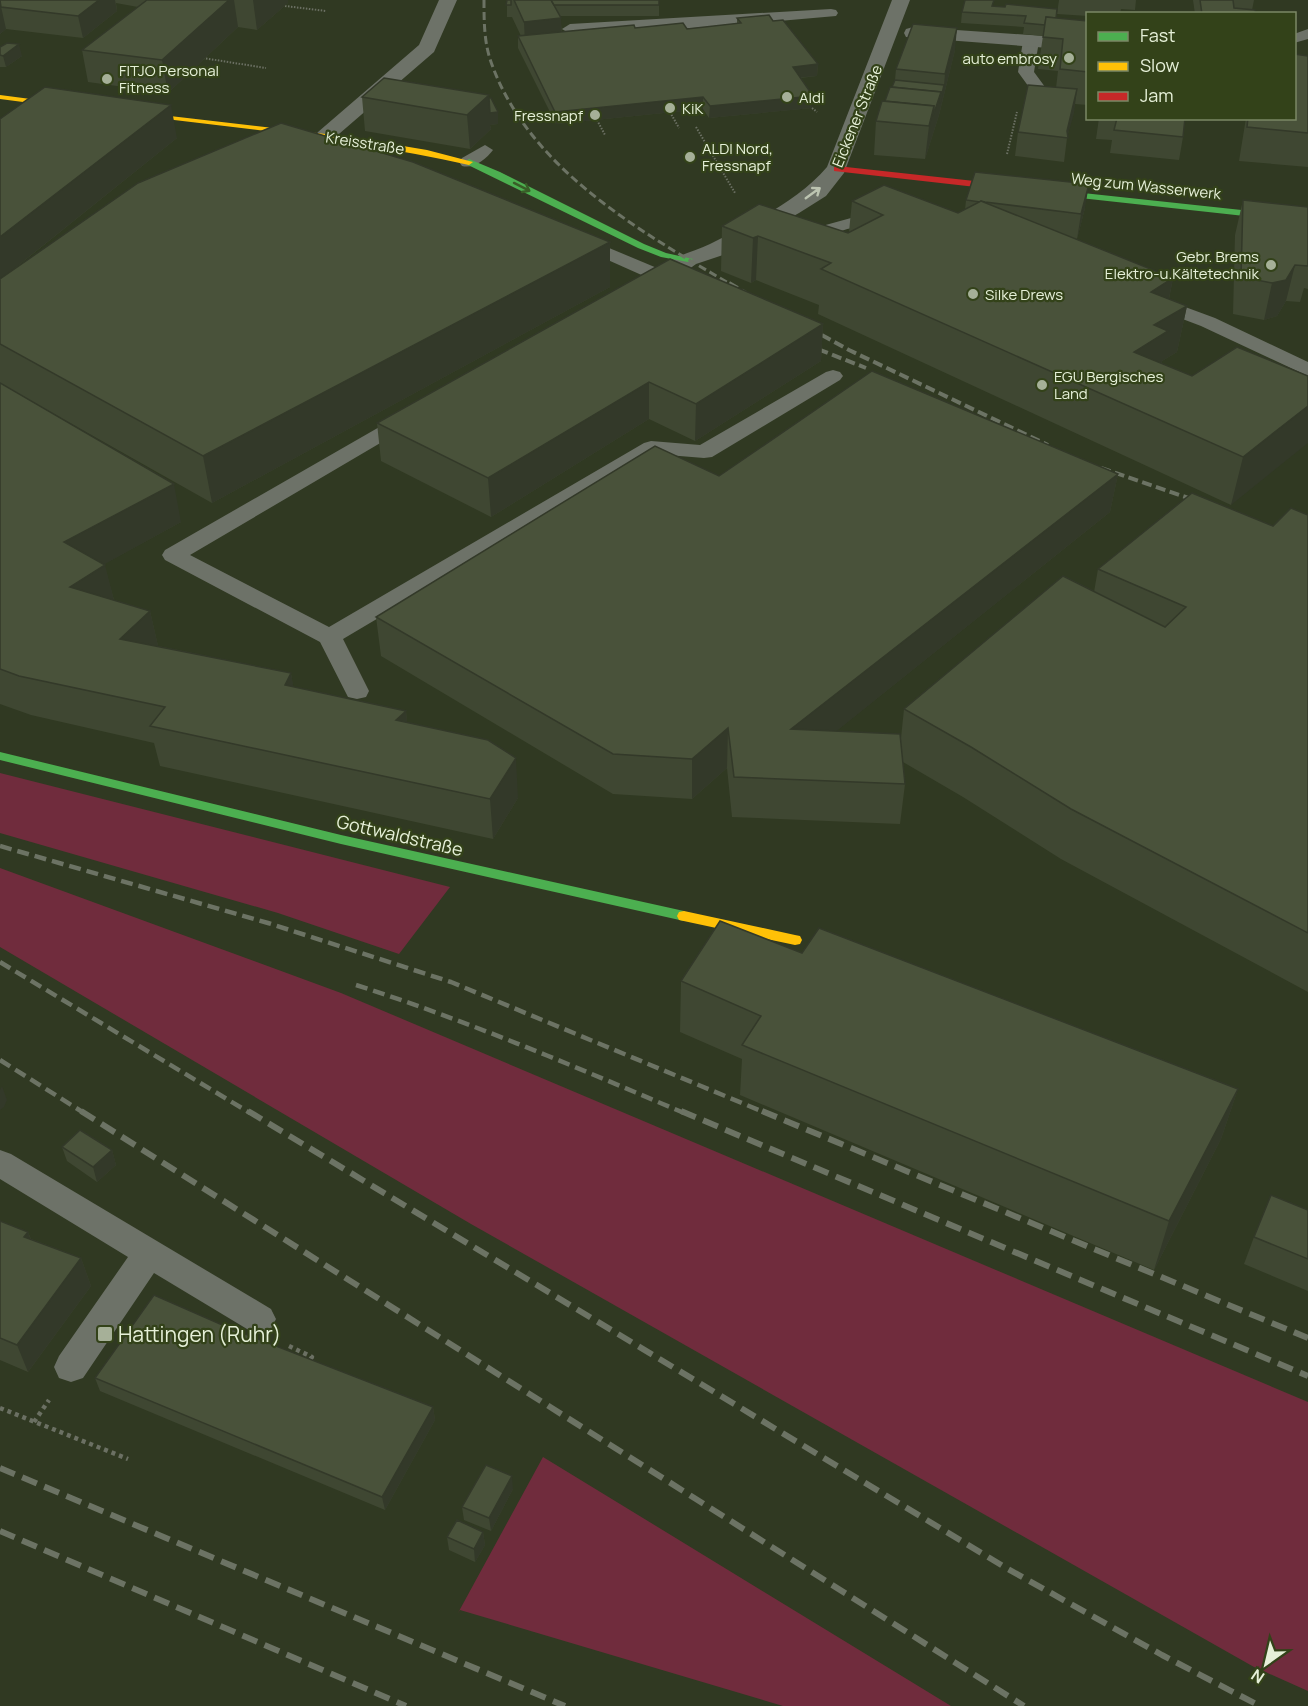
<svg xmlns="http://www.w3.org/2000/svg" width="1308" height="1706" font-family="Manrope,sans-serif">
<rect width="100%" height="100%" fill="#303922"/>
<g fill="#702c3d">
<polygon points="0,773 450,887 399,954 278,913 0,833"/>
<polygon points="0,868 341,993 1308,1402 1308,1691 1254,1667 471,1224 0,947"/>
<polygon points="543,1457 951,1706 783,1706 460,1610 458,1613"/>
</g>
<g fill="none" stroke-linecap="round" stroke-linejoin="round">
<g stroke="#6b7063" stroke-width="2" stroke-dasharray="1.5 1.5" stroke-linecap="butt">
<polyline points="285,6 326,11"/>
<polyline points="203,58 266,68"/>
<polyline points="812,108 817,112"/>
<polyline points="670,112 679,128"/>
<polyline points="597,120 605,135"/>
<polyline points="696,127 735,193"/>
<polyline points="1007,154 1017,112"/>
</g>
<g stroke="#6b7063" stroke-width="4.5" stroke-dasharray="4 4" stroke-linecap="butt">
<polyline points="289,1346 312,1357 309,1361"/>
<polyline points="0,1408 128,1459"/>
<polyline points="34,1422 49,1400"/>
</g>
<g fill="#6d7268" fill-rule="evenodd">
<polygon points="831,9 836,10 838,13 836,16 713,27 570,34 562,29 570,24"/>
<polygon points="1308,29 1308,39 1294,43 1294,34"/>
<polygon points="1031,36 1039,41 1034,72 1048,91 1040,96 1034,94 1018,72 1023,41"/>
<path d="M485 145 493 150C486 159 474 169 462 166L459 162 462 158Z"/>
<path d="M851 218 894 219 897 223 894 227C880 230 866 226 852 228 834 231 805 251 791 231L794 227 800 226 811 229Z"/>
<polygon points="578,235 669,273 671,277 669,281 655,281 572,244 569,240 572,236"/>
<polygon points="1150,294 1215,318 1308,362 1308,376 1201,326 1143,304 1140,300 1143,296"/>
<polygon points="833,370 840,372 843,376 840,380 712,457 704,458 655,454 343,639 369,691 366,697 357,699 348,697 320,642 165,560 162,555 165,550 402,414 409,412 416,414 419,418 416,422 190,555 329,627 644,443 651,441 700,445 826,372"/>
<polygon points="0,1150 11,1154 271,1309 276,1319 271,1329 259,1334 247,1329 154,1273 83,1378 71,1382 59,1378 54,1367 59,1356 128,1257 0,1179"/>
</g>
<g fill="#6d7268" fill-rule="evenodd">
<polygon points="439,0 457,0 434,52 332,140 318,140 315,136 318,132 419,45"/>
<path d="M892 0H910L844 173 826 196 799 213 723 255 696 264 677 278 669 280 661 278 658 273C670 255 692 253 710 244 751 223 797 202 827 167Z"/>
<polygon points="913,27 1088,39 1088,51 906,37 904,33 906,29"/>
</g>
<g fill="#4caf50" fill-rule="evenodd">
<polygon points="469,159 500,172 644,244 666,253 693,259 688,262 661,257 638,248 466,164 465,162"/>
<polygon points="1083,193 1308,217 1308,223 1080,198 1079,196"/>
<polygon points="0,752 341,835 684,911 691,916 684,921 341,844 0,760"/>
</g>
<g fill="#ffc107" fill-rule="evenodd">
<polygon points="0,95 69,104 73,106 69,108 0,99"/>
<path d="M127 111 343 136 427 150 473 162 469 165C357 140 244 128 130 115H127Z"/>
<polygon points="684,911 795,935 800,936 802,940 800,944 795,945 679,920 677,916 679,912"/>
</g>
<polygon fill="#c62828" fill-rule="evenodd" points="837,166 1083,193 1087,196 1083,199 834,171 834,167"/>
<path stroke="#6c7364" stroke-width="3" stroke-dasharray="8 4" stroke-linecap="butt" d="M484 0C484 20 484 40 490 59 526 167 639 231 732 285"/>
<g stroke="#6c7364" stroke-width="4" stroke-dasharray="10 4.5" stroke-linecap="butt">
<polyline points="729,283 746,293"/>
<polyline points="809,328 849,350 1048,445"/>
<polyline points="805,344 866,368"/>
<polyline points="1101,468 1203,503"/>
</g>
<g stroke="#6c7364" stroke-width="4.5" stroke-dasharray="12 6" stroke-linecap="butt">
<polyline points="0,846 268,923 451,982 766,1113"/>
<polyline points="0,962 250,1113"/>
<path d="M356 985C468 1021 576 1067 684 1113"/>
<polyline points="0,1060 84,1113"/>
</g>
<g stroke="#6c7364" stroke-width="6" stroke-dasharray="16 8" stroke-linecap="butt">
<polyline points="81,1111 1024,1706"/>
<polyline points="248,1111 1008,1569 1162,1655 1260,1706"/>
<polyline points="681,1111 1308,1376"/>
<polyline points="762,1111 1308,1338"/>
<polyline points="0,1468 565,1706"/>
<polyline points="0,1531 406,1706"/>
</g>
</g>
<g fill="#3f4732">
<polygon points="0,0 288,0 288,3 257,30 238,27 168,93 88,82 82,50 138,7 116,3 117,11 83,38 6,29 0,34"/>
<polygon points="507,0 659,0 659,16 560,16 562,32 635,28 687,29 737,24 737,18 773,21 818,64 817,76 800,78 812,108 709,118 703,109 556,124 518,48 518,36 521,36 512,17 507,17"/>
<polygon points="1059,0 1136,0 1135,10 1121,9 1120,14 1088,14 1088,16 1057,14"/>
<polygon points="1193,0 1254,0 1252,10 1256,14 1195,14"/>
<polygon points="994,6 1056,18 1088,21 1088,105 1075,104 1067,138 1064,162 1015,156 1018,132 1056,88 1058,71 1038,69 1043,36 1023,34 1024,27 961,23 962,12"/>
<polygon points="0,47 22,56 6,67 0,67"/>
<polygon points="955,50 939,115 925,159 874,155 876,121 893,87 895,80 896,69"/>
<polygon points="1308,56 1308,167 1239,161 1246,118 1294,118"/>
<polygon points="362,97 489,98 498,112 498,124 490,125 491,129 470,149 365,131"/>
<polygon points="1099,118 1185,118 1183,137 1179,160 1110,153 1112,140 1096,139"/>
<polygon points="0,119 177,138 9,273 610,242 610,287 212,503 22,396 181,522 104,564 114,600 150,611 158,646 291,673 293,687 406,711 407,723 518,798 493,839 160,766 154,743 31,715 0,704"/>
<polygon points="966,200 1085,208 1077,239 1074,238 1173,278 1169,299 1187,306 1177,352 1162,361 1162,364 1192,376 1308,376 1231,505 818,314 819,305 756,280 751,283 721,271 722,226 849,232 852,201 958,213 965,210"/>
<polygon points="1243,200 1308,207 1308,289 1304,288 1300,302 1286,301 1277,316 1264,320 1233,314 1235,235"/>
<polygon points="823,324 821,361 695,441 649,419 491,517 381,461 377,423"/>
<polygon points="1118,474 1110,512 836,731 901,738 904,709 1094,592 1098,569 1273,526 1308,515 1308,992 1061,859 963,797 903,762 905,784 900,824 732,817 727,768 692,799 613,794 381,656 376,617 719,476"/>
<polygon points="681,981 1238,1089 1221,1139 1154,1270 740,1095 742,1059 680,1032"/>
<polygon points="62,1147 112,1150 116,1165 97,1182 67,1161"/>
<polygon points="1308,1210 1308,1291 1244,1264 1254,1237"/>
<polygon points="0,1221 28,1232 31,1239 81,1258 91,1286 28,1372 0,1360"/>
<polygon points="95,1378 433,1407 435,1420 385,1510 100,1391"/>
<polygon points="513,1489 491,1531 464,1520 462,1507"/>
<polygon points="483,1532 485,1545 475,1562 449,1550 447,1537"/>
</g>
<g fill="#333929">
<polygon points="96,0 115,0 117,11 83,38 78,16"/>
<polygon points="229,0 234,0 238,27 168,93 162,60"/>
<polygon points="253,0 288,0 288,3 257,30"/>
<polygon points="0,2 6,29 0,34"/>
<polygon points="561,18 562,40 525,44 524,22"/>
<polygon points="957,28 955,50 939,115 925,159 929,126 934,106 944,85 945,74"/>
<polygon points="19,44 22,56 6,67 3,56"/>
<polygon points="818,64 817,76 793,78 793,67"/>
<polygon points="1077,89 1074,113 1067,138 1067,131"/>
<polygon points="489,95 490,113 498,112 498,124 490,125 491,129 470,149 467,115"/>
<polygon points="813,96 812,108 709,118 710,106"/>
<polygon points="703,97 703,109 556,124 555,112"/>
<polygon points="171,105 177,138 0,280 0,237"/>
<polygon points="1089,184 1085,208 1077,239 1081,214"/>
<polygon points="758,236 756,280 751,283 753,238"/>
<polygon points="610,242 610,287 212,503 203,456"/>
<polygon points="1295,265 1286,301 1277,316 1264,320 1272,283"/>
<polygon points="1173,278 1165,319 1187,306 1177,352 1162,361 1159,377 1134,352 1151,292"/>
<polygon points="823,324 821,361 695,441 696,404"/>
<polygon points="649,382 649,419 491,517 488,478"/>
<polygon points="1308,406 1308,443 1231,505 1243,457"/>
<polygon points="1118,474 1110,512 789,769 791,729"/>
<polygon points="174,484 181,522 74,581 64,542"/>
<polygon points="105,565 115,604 70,587"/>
<polygon points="150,611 159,650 120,639"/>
<polygon points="291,673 298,713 285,685"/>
<polygon points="406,711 410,751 396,720"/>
<polygon points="728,728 727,768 692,799 692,759"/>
<polygon points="516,758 518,798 493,839 490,799"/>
<polygon points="2,1086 7,1100 4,1107 0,1110 0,1090"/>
<polygon points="1238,1089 1221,1139 1154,1270 1169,1221"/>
<polygon points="112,1150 116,1165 97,1182 93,1167"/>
<polygon points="28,1232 38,1259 24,1237"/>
<polygon points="81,1258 91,1286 28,1372 17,1345"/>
<polygon points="433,1407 435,1420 385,1510 382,1497"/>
<polygon points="512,1476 513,1489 491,1531 489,1518"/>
<polygon points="483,1532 485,1545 475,1562 474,1549"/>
</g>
<g fill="#49523a" stroke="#333929" stroke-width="1.5">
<polygon points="0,0 99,0 78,16 1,7"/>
<polygon points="147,0 229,0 162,60 82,50"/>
<polygon points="507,0 511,0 511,5 506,5"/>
<polygon points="514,0 551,0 561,18 524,22"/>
<polygon points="551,0 659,0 659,5 554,5"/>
<polygon points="965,0 994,0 992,6 1005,7 1006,4 1057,9 1056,18 1046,17 1045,25 1024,23 1026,16 962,12"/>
<polygon points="1200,0 1233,0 1234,8 1255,10 1256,14 1202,14"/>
<polygon points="769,15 773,21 783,20 818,64 793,67 813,96 710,106 703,97 555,112 518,36 634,25 635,28 683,23 687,29 741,23 737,18"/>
<polygon points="1046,17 1088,21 1088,72 1060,69 1063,39 1043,37"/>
<polygon points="913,24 957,28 945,74 896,69"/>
<polygon points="7,43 19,44 3,56 0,55 0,47"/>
<polygon points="1294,54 1308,56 1308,133 1247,127 1248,118 1294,118"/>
<polygon points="384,78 489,95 467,115 362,97"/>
<polygon points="895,80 944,85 940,103 941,92 892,87"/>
<polygon points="1028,85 1077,89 1067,131 1068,138 1018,132"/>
<polygon points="45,87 171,105 0,237 0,119"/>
<polygon points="890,87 941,92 933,116 934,106 885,101"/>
<polygon points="489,98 491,98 498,112 490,113"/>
<polygon points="882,101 934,106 929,126 876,121"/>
<polygon points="1117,118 1185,118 1183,137 1114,130"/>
<polygon points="281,123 413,162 610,242 203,456 0,344 0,279 138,183"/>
<polygon points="975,172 1089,184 1081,214 985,202 981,201 980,202 966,200"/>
<polygon points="884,185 958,213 981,201 1173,278 1151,292 1187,306 1154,325 1168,331 1134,352 1192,376 1237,347 1308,376 1308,406 1243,457 821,269 831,263 758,236 753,238 722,226 759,204 848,233 883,215 852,201"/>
<polygon points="1243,200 1308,207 1308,266 1295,265 1286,280 1272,283 1241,277"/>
<polygon points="670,259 823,324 696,404 649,382 488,478 377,423"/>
<polygon points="872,371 1118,474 791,729 900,734 905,784 734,777 728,728 692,759 613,754 376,617 655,446 719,476"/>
<polygon points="0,383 174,484 64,542 105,565 70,587 150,611 120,639 291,673 285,685 406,711 396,720 488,740 516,758 490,799 150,726 165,707 19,676 0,669"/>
<polygon points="1192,493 1273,526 1291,508 1308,515 1308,933 1071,809 971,747 904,709 1063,576 1165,627 1186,607 1098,569"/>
<polygon points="720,921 802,953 819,928 1238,1089 1169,1221 742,1045 761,1016 681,981"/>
<polygon points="80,1130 112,1150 93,1167 62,1147"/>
<polygon points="1271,1195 1308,1210 1308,1259 1254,1237"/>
<polygon points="0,1221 28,1232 24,1237 81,1258 17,1345 0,1338"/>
<polygon points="154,1295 227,1327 433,1407 382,1497 95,1378"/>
<polygon points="486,1465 512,1476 489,1518 462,1507"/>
<polygon points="457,1520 483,1532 474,1549 447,1537"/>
</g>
<defs><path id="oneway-shaft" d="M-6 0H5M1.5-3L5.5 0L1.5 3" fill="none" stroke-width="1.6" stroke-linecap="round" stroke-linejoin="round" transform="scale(1.5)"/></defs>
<use stroke="#395d27" href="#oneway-shaft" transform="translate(522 187) rotate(27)"/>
<use stroke="#bcc4b1" href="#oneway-shaft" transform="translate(813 193) rotate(-36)"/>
<g fill="#a6b098" stroke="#334219" stroke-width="2">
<circle cx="1069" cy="58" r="6"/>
<circle cx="107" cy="79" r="6"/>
<circle cx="787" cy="97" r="6"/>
<circle cx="670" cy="108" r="6"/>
<circle cx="595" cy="115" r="6"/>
<circle cx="690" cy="157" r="6"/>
<circle cx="1271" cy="265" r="6"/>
<circle cx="973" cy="294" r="6"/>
<circle cx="1042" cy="385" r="6"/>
<rect x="97" y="1326" width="16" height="16" rx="3"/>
</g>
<g text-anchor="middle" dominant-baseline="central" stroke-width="4.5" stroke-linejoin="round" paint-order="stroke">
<g font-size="15" fill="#e6f0d8" stroke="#334219" text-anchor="start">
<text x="1057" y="58" text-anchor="end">auto embrosy</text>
<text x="119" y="70">FITJO Personal<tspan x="119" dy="17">Fitness</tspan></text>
<text x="799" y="97">Aldi</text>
<text x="682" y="108">KiK</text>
<text x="583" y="115" text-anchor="end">Fressnapf</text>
<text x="702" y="148">ALDI Nord,<tspan x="702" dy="17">Fressnapf</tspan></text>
<text x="1259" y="256" text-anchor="end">Gebr. Brems<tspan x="1259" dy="17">Elektro-u.Kältetechnik</tspan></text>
<text x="985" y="294">Silke Drews</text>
<text x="1054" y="376">EGU Bergisches<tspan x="1054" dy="17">Land</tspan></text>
</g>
<g font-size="15" fill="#e6f0d8" stroke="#334219">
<text transform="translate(857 116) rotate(-68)">Eickener Straße</text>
<text transform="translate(365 143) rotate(9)">Kreisstraße</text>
<text transform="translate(1146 186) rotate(6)">Weg zum Wasserwerk</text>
</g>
<g font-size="18" fill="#e6f0d8" stroke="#334219">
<text transform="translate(400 835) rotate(13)">Gottwaldstraße</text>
</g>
<g font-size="21" fill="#e6f0d8" stroke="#334219" text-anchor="start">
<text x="118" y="1334">Hattingen (Ruhr)</text>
</g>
</g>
<rect x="1086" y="12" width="210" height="108" fill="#334219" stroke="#7b8865" stroke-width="1.5"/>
<rect x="1098" y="32" width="30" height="9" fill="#4caf50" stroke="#7b8865" stroke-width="1.5"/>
<text x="1140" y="42" font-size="18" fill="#e6f0d8">Fast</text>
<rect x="1098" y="62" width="30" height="9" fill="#ffc107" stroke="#7b8865" stroke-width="1.5"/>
<text x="1140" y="72" font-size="18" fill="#e6f0d8">Slow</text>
<rect x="1098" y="92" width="30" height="9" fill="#c62828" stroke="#7b8865" stroke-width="1.5"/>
<text x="1140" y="102" font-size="18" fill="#e6f0d8">Jam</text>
<g transform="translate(1266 1664) rotate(214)" stroke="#334219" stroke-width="4.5" paint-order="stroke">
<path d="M0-4.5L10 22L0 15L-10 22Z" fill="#e6f0d8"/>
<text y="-9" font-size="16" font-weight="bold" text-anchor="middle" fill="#e6f0d8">N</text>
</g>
</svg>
